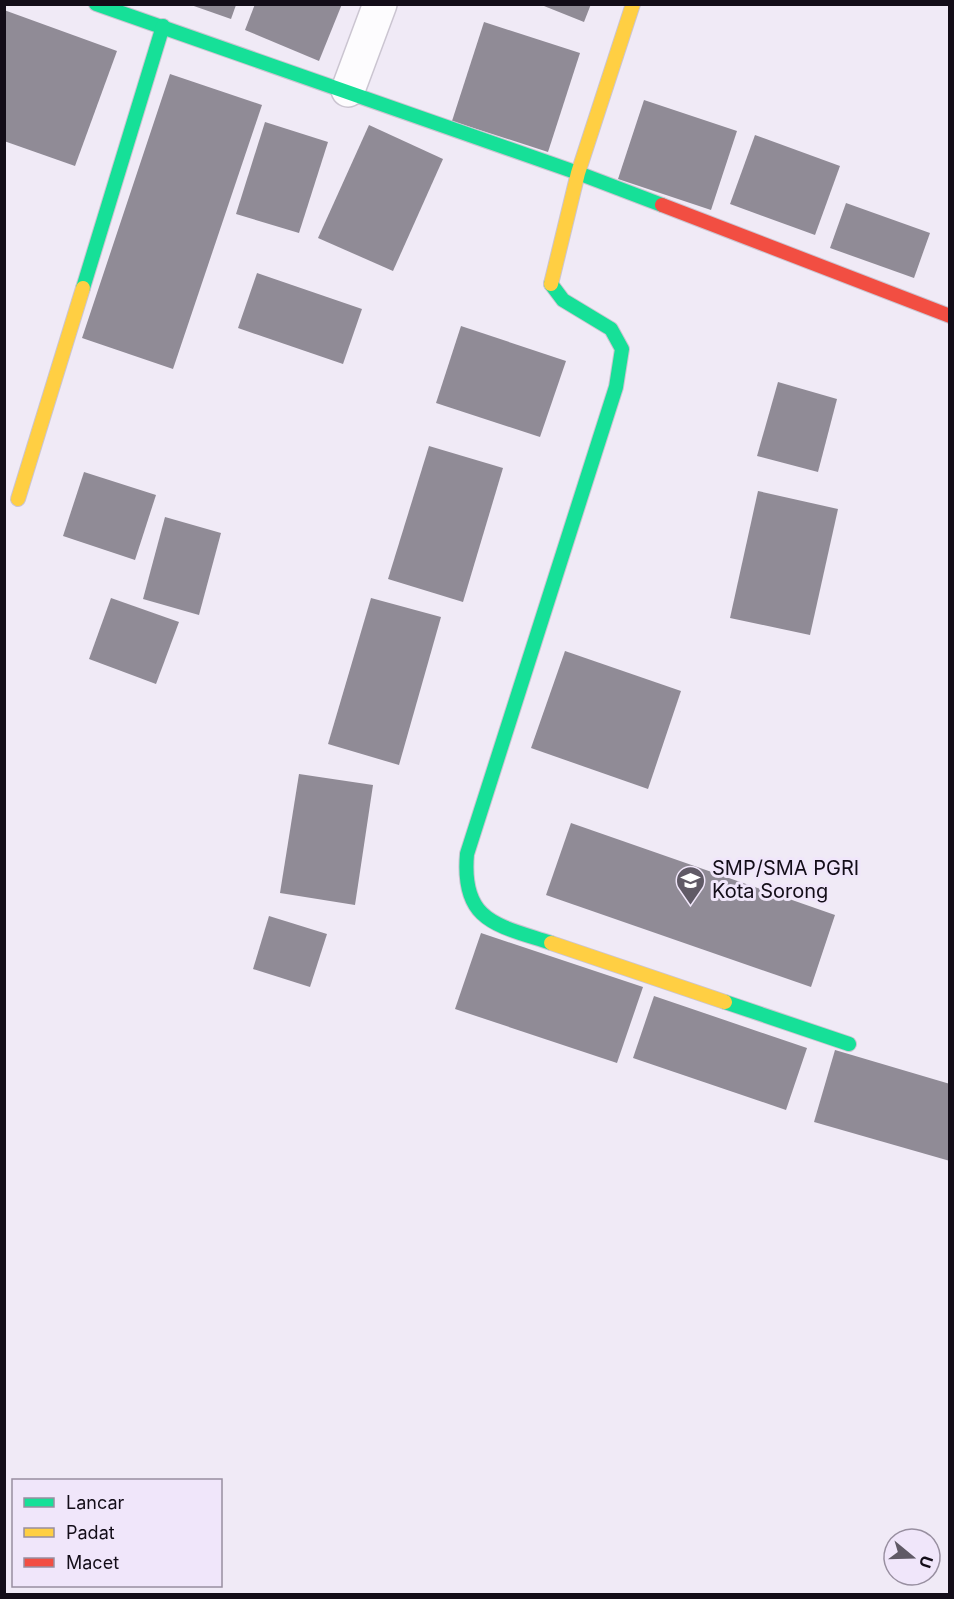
<svg xmlns="http://www.w3.org/2000/svg" width="954" height="1599" font-family="Inter,sans-serif">
<rect width="100%" height="100%" fill="#f0eaf6"/>
<g fill="#908b96">
<polygon points="255,4 342,4 319,61 245,30"/>
<polygon points="539,4 591,4 584,22"/>
<polygon points="191,5 236,5 231,19"/>
<polygon points="4,10 117,51 75,166 4,141"/>
<polygon points="484,22 580,53 548,152 452,121"/>
<polygon points="170,74 262,105 173,369 82,338"/>
<polygon points="644,100 737,131 711,210 618,179"/>
<polygon points="265,122 328,142 299,233 236,214"/>
<polygon points="369,125 443,159 393,271 318,238"/>
<polygon points="755,135 840,166 815,235 730,204"/>
<polygon points="846,203 930,233 914,278 830,248"/>
<polygon points="257,273 362,309 343,364 238,328"/>
<polygon points="461,326 566,361 540,437 436,403"/>
<polygon points="778,382 837,399 818,472 757,456"/>
<polygon points="429,446 503,468 463,602 388,579"/>
<polygon points="84,472 156,495 135,560 63,536"/>
<polygon points="758,491 838,509 810,635 730,618"/>
<polygon points="165,517 221,533 199,615 143,599"/>
<polygon points="111,598 179,622 156,684 89,659"/>
<polygon points="371,598 441,617 399,765 328,744"/>
<polygon points="565,651 681,691 648,789 531,748"/>
<polygon points="299,774 373,785 355,905 280,893"/>
<polygon points="571,823 835,915 811,987 546,895"/>
<polygon points="269,916 327,934 310,987 253,969"/>
<polygon points="481,933 643,987 617,1063 455,1009"/>
<polygon points="654,996 807,1048 786,1110 633,1058"/>
<polygon points="835,1050 950,1084 950,1161 814,1122"/>
</g>
<g fill="none" stroke-linecap="round" stroke-linejoin="round">
<defs>
<polyline id="street" points="348,90 380,4"/>
<g id="fast">
<polyline points="96,4 578,173 662,205"/>
<polyline points="83,288 163,26"/>
<path d="M551 943C497 925 461 922 467 854L616 387 622 349 611 329 563 300 551 284"/>
<polyline points="725,1002 849,1044"/>
</g>
<g id="slow">
<polyline points="551,284 578,173 633,4"/>
<polyline points="18,499 83,288"/>
<polyline points="551,943 725,1002"/>
</g>
<polyline id="jam" points="662,205 950,316"/>
</defs>
<use href="#street" stroke="#cbc5d1" stroke-width="36"/>
<use href="#fast" stroke="#cbc5d1" stroke-width="16"/>
<use href="#slow" stroke="#cbc5d1" stroke-width="16"/>
<use href="#jam" stroke="#cbc5d1" stroke-width="16"/>
<use href="#street" stroke="#fdfcfe" stroke-width="33"/>
<use href="#fast" stroke="#16e098" stroke-width="14"/>
<use href="#slow" stroke="#ffcf43" stroke-width="14"/>
<use href="#jam" stroke="#f24e42" stroke-width="14"/>
</g>
<defs>
<symbol id="school-pin" viewBox="-11 -11 22 30"><path d="M0 17L-7.5 6A9.5 9.5 0 1 1 7.5 6Z" fill="#605a66" stroke="#f0e6fa"/><path d="M0-5L7-2L0 1L-7-2ZM-4 1L0 2.5L4 1V4Q0 6-4 4Z" fill="#fff"/></symbol>
</defs>
<g fill-rule="evenodd">
<use href="#school-pin" x="674" y="864" width="33" height="45"/>
</g>
<g text-anchor="middle" dominant-baseline="central" stroke-width="6" stroke-linejoin="round" paint-order="stroke">
<g font-size="20" fill="#130d18" stroke="#f0e6fa" text-anchor="start">
<text x="712" y="868">SMP/SMA PGRI<tspan x="712" dy="23">Kota Sorong</tspan></text>
</g>
</g>
<rect width="954" height="1599" fill="none" stroke="#130d18" stroke-width="12"/>
<rect x="12" y="1479" width="210" height="108" fill="#f0e6fa" stroke="#988fa0" stroke-width="1.5"/>
<rect x="24" y="1498" width="30" height="9" fill="#16e098" stroke="#988fa0" stroke-width="1.5"/>
<text x="66" y="1509" font-size="18" fill="#130d18">Lancar</text>
<rect x="24" y="1528" width="30" height="9" fill="#ffcf43" stroke="#988fa0" stroke-width="1.5"/>
<text x="66" y="1539" font-size="18" fill="#130d18">Padat</text>
<rect x="24" y="1558" width="30" height="9" fill="#f24e42" stroke="#988fa0" stroke-width="1.5"/>
<text x="66" y="1569" font-size="18" fill="#130d18">Macet</text>
<g transform="translate(912 1557) rotate(109)"><circle r="28" fill="#f0e6fa" stroke="#988fa0" stroke-width="1.5"/>
<path d="M0-4.5L10 22L0 15L-10 22Z" fill="#605a66"/>
<text y="-9" font-size="16" font-weight="bold" text-anchor="middle" fill="#130d18">U</text>
</g>
</svg>
